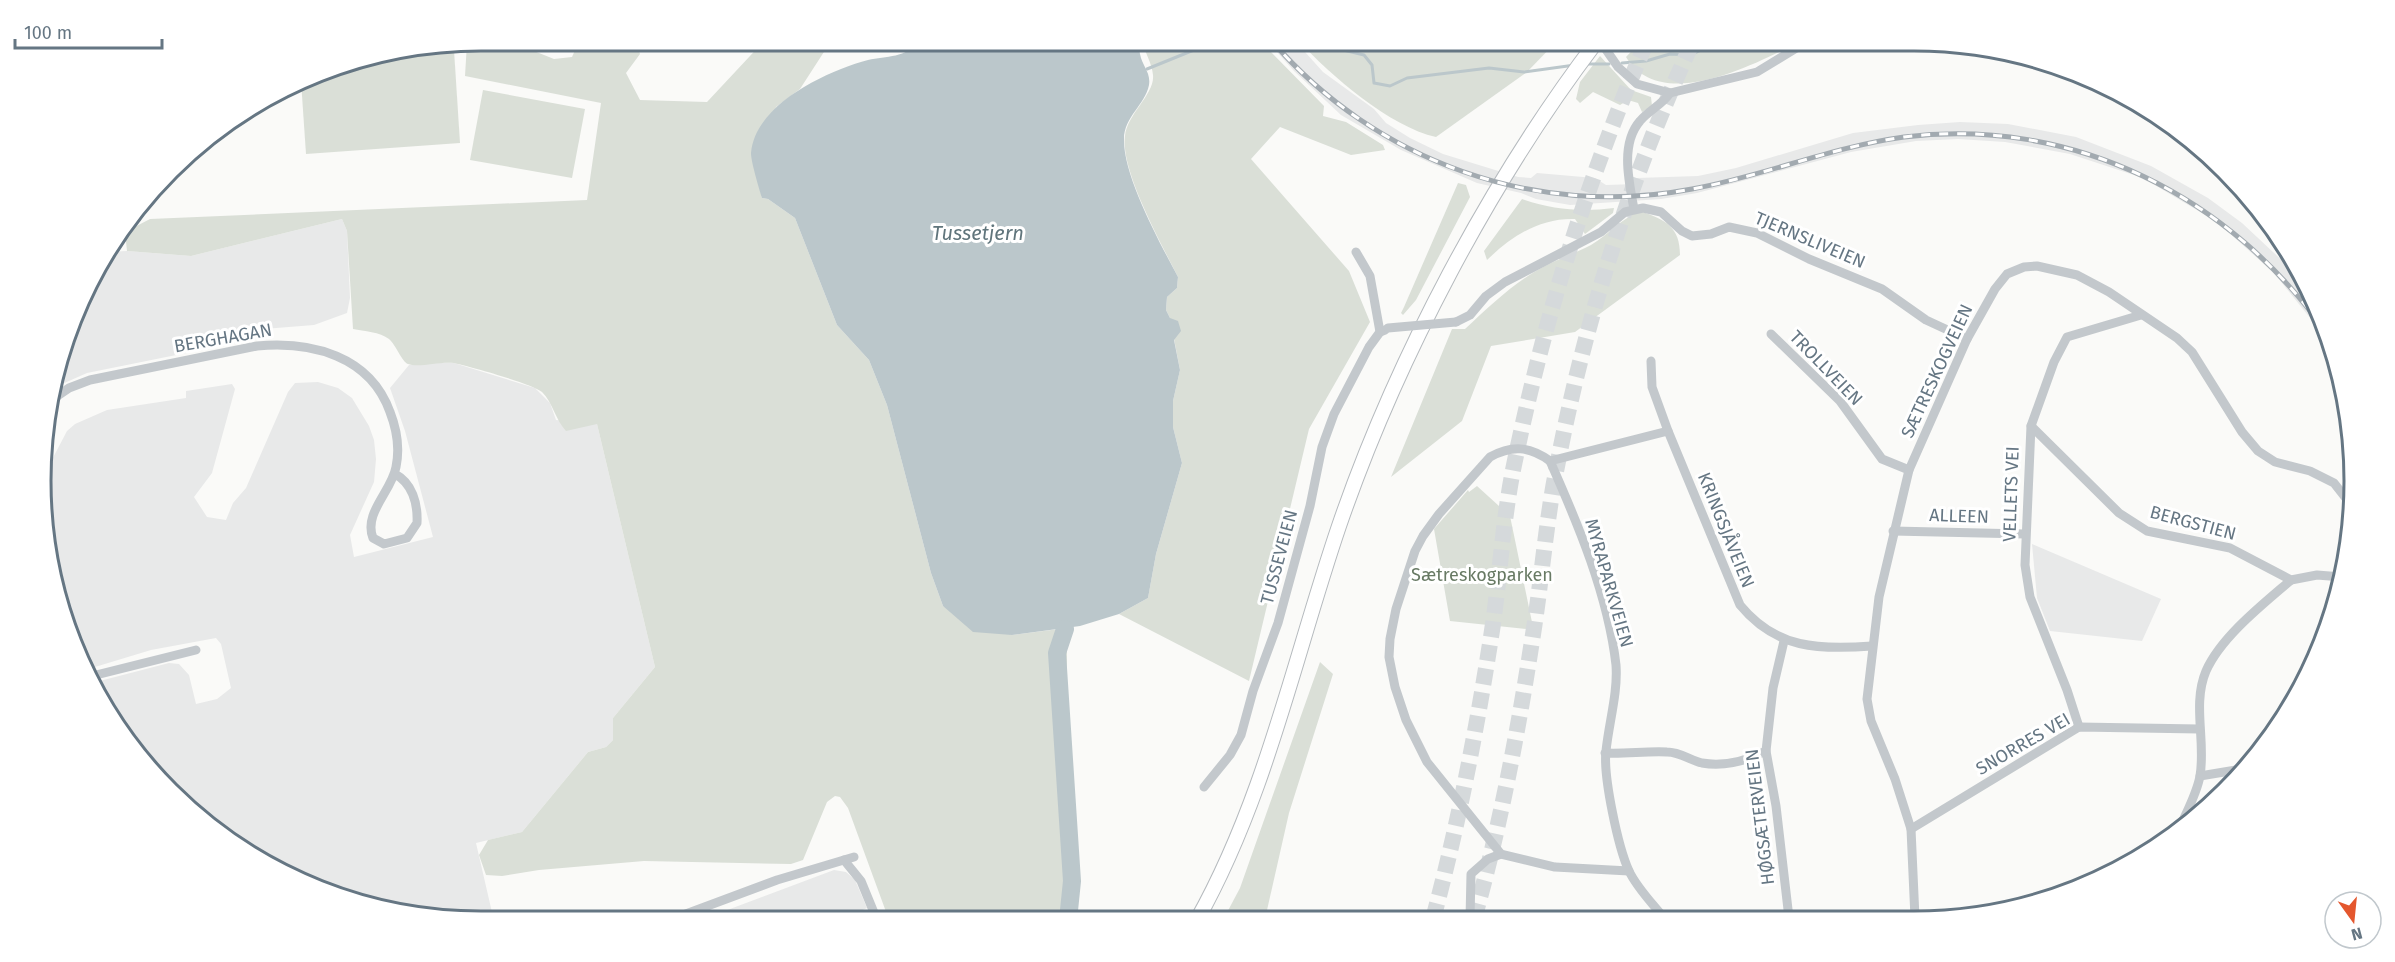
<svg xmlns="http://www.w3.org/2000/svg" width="2395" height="962" font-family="'Fira Sans',sans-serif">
<rect width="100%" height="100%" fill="#fafaf8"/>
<g fill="#e8e9e9">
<polygon points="1267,41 1285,41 1291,48 1297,43 1323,72 1374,109 1386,123 1410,138 1443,154 1518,177 1531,178 1537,173 1595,178 1606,185 1636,184 1637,178 1698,176 1736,168 1853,133 1918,125 1960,122 2008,124 2076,137 2151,166 2208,198 2242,223 2289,267 2287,269 2315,302 2331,344 2274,273 2217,222 2143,178 2070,154 2005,142 1958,139 1916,141 1851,152 1697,193 1661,199 1570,205 1536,199 1521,193 1477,183 1401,150 1341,115 1294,71"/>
<polygon points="342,219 347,231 350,298 347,313 314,325 238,331 229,334 223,341 215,336 196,351 87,373 53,388 64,339 99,261 106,252 127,251 191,256"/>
<polygon points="434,362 454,363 535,388 550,403 556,420 597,424 655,667 613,718 613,740 606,747 588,752 522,832 476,843 494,921 340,898 213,830 115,725 92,683 169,663 179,664 189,675 196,704 217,699 231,688 221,644 216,638 151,650 85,670 74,650 49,567 46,471 67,431 75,424 107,410 186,398 186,391 232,384 235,389 212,473 194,497 207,517 226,520 233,503 246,488 288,392 295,383 318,382 338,388 352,398 369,426 374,440 376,459 374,482 350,535 354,557 433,537 405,431 390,388 409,365"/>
<polygon points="2032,544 2161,599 2142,641 2050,631 2037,598"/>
<polygon points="834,870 846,872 855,880 867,908 844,918 845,921 698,921"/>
</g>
<g fill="#dadfd7">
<path d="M481 41H509L554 59 572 57 579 41H636L640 54 626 73 640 100 707 102 764 41H831L800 89 776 107 759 183 762 198 768 199 795 218 837 325 869 360 887 405 931 573 943 606 1012 635 1067 628V920H889L848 808 840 797 835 796 827 802 803 860 791 864 644 861 539 870 502 876 486 875 479 855 488 840 522 832 588 752 606 747 613 740V718L655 667 597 424 566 431C555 419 553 403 542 392 533 384 468 366 454 363 440 361 419 368 408 364 402 362 396 345 389 339 380 332 364 331 353 329L347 231 342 219 191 256 127 251 125 232 150 219 587 200 601 103 465 76 467 43Z"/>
<path d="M1141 41H1155L1161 50 1174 41H1240L1252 47 1268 49 1324 106 1323 116 1346 122 1383 145 1385 150 1351 155 1280 127 1251 159 1349 271 1370 322 1309 429 1249 681 1119 614 1148 598 1156 554 1182 463 1173 427V401L1180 370 1170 318 1166 310 1167 297 1177 288 1178 277C1162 245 1120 170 1125 136 1127 114 1155 94 1153 75 1152 64 1145 51 1141 41Z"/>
<path d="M1299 41H1557L1527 72 1436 137C1390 127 1330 75 1299 41Z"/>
<path d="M1641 41H1801C1757 63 1661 115 1626 57Z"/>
<polygon points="454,50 460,143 306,154 301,81 339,64 403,53"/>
<polygon points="1600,56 1631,90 1651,97 1652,106 1642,112 1638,103 1628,100 1620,105 1593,92 1580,103 1576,99 1580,82"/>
<polygon points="483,90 585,109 572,178 470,160"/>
<polygon points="1458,183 1466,185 1470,197 1416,300 1403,315 1401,313 1404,307"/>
<path d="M1522 199C1553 210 1582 212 1614 208L1613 213 1585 234 1575 219C1539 218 1512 236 1487 260L1484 251Z"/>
<path d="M1640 211C1666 220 1680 227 1680 255L1575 332 1491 346 1462 421 1391 477 1452 329H1465C1490 306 1514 282 1545 266 1560 258 1576 253 1591 245 1609 234 1621 219 1640 211Z"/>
<polygon points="1477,486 1510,516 1533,627 1527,629 1450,621 1434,529 1468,490 1469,492"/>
<polygon points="1320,662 1333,674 1289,813 1265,919 1223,920 1240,888"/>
</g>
<path fill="#bbc7cb" d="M918 41H1140C1140 45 1139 50 1140 54 1142 66 1151 72 1149 85 1145 105 1124 117 1124 139 1123 176 1160 243 1178 277L1177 288 1167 297 1166 310 1170 318 1178 321 1181 331 1174 340 1180 370 1173 401V427L1182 463 1156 554 1148 598 1119 614 1080 626 1012 635 973 632 943 606 931 573 887 405 869 360 837 325 795 218 768 199 762 198C759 188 751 162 751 153 755 104 827 71 868 60 886 56 907 58 918 41Z"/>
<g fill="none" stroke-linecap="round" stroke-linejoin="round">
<g stroke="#bbc7cb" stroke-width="3">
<polyline points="898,41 907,50"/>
<polyline points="1306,41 1364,55 1372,65 1374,83 1390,86 1407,78 1489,68 1524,72 1575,65"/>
<polyline points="1622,63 1646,61 1670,54 1690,55 1722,41"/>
<polyline points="1585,64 1609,64"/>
<polyline points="1147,69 1216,41"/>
</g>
<polyline stroke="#bbc7cb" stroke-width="18" points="1065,629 1057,653 1072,881 1068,920"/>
<g stroke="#d5d9db" stroke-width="16" stroke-dasharray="16 8" stroke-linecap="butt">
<path d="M1433 919C1459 822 1478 723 1493 624 1500 573 1503 521 1513 470 1543 322 1587 179 1647 41"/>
<path d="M1474 919C1501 824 1519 726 1534 628 1541 582 1545 535 1553 488 1581 332 1627 185 1693 41"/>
</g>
<defs>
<path id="primary" d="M1197 920C1266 797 1294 658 1339 526 1396 360 1491 180 1597 41"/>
</defs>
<use href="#primary" stroke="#b5babe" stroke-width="16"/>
<g stroke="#c3c8cc" stroke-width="9">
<polyline points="1600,41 1618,67 1637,84 1670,93 1757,72 1808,41"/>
<path d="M1634 209C1629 182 1620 144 1640 121 1649 110 1662 105 1670 93"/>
<polyline points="1356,252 1370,276 1380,332 1385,330"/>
<polyline points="1456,322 1470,315 1486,296 1505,282 1601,232 1625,212 1643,208 1661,212 1682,231 1692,236 1711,234 1729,227 1757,233 1809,259 1882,289 1926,320 1967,339"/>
<polyline points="1771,334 1840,401 1882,459 1909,470"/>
<path d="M1651 361 1652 387 1668 431 1740 605C1776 649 1819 650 1872 646"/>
<path d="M50 401 69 388 90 380 257 346C312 341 370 356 390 412 397 430 400 448 396 467 392 491 363 513 373 538L384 544 407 538 417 523C418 503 412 483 395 474"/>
<polyline points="2031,426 2119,513 2147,531 2230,548 2291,580 2317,575 2342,577"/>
<path d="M1550 461C1578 524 1608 595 1616 665 1618 693 1609 722 1606 751 1603 776 1618 847 1629 871 1637 888 1653 904 1664 918"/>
<polyline points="1893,531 2025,534"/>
<polyline points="1784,641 1773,688 1766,751 1776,806 1789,918"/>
<polyline points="88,677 196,650"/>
<polyline points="2079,727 2067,690 2030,597 2025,565 2031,426 2054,362 2067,337 2141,315"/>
<path d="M1605 753C1626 754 1646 751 1667 752 1680 752 1690 760 1702 763 1725 767 1746 761 1766 751"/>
<polyline points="2200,776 2242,769"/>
<polyline points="1204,787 1230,755 1241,735 1253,691 1278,623 1310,506 1322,447 1334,414 1369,347 1380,332"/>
<path d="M2180 827C2187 811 2197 793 2200 776 2206 741 2192 704 2206 671 2221 637 2263 604 2291 580"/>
<polyline points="1911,829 2079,727 2199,729"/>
<polyline points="844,860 861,881 877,920"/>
<path d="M1629 871 1555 867 1501 854 1427 762 1406 720 1395 687 1389 657 1390 639 1396 609 1415 551 1423 536 1439 514 1490 457C1512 445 1529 446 1550 461L1668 431"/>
<polyline points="1915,918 1911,829 1895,779 1871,721 1867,699 1879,597 1909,470 1967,339 1995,289 2007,274 2024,267 2037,266 2077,275 2109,292 2177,338 2192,352 2242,432 2258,451 2275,462 2310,471 2334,483 2352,506"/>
<polyline points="1470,919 1471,874 1488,859 1501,854"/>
<polyline points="667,921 777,880 854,857"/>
</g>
<use href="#primary" stroke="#fff" stroke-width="14"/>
<defs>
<path id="rail" d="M1272 41C1375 161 1536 219 1692 189 1764 176 1831 147 1904 137 2073 116 2232 197 2327 334"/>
</defs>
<use href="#rail" stroke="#a2aab0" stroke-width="5"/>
<use href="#rail" stroke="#fff" stroke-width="3" stroke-dasharray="9" stroke-linecap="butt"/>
<polyline stroke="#c3c8cc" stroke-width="9" points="1388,328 1456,322"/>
</g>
<g text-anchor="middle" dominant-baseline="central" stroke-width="6" stroke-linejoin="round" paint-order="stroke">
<g font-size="18" fill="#657683" stroke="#fff">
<text transform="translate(1810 240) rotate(23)">TJERNSLIVEIEN</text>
<text transform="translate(223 338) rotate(-10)">BERGHAGAN</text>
<text transform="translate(1826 368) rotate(46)">TROLLVEIEN</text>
<text transform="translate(1937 371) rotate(-65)">SÆTRESKOGVEIEN</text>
<text transform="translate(2011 494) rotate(-88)">VELLETS VEI</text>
<text transform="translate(1959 516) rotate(2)">ALLEEN</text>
<text transform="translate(2193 523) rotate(15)">BERGSTIEN</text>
<text transform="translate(1726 530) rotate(68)">KRINGSJÅVEIEN</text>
<text transform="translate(1279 557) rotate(-75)">TUSSEVEIEN</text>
<text transform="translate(1609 583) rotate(74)">MYRAPARKVEIEN</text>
<text transform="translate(2023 744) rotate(-30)">SNORRES VEI</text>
<text transform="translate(1760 817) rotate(-97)">HØGSÆTERVEIEN</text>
</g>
<g font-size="18" fill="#687a64" stroke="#fff">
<text x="1482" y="575">Sætreskogparken</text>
</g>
<g font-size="20" font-style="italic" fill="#60757c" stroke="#fff">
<text x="978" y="233">Tussetjern</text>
</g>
</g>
<path d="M0 0H2395V962H0ZM481 51H1914A430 430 0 0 1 2344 481V481A430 430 0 0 1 1914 911H481A430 430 0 0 1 51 481V481A430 430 0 0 1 481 51Z" fill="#fff" fill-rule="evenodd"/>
<path fill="none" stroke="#657683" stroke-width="3" d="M481 51H1914A430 430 0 0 1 2344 481V481A430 430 0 0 1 1914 911H481A430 430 0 0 1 51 481V481A430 430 0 0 1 481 51Z"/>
<g transform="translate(2353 920) rotate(165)"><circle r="28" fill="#ffffff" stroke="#c1c8cd" stroke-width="1.5"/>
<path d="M0-4.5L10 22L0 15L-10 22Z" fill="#e4572e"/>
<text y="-9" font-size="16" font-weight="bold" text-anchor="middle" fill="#657683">N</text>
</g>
<path d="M15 39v9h147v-9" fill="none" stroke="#657683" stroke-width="3"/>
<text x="24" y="39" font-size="18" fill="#657683" stroke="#ffffff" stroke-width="4.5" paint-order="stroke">100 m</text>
</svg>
